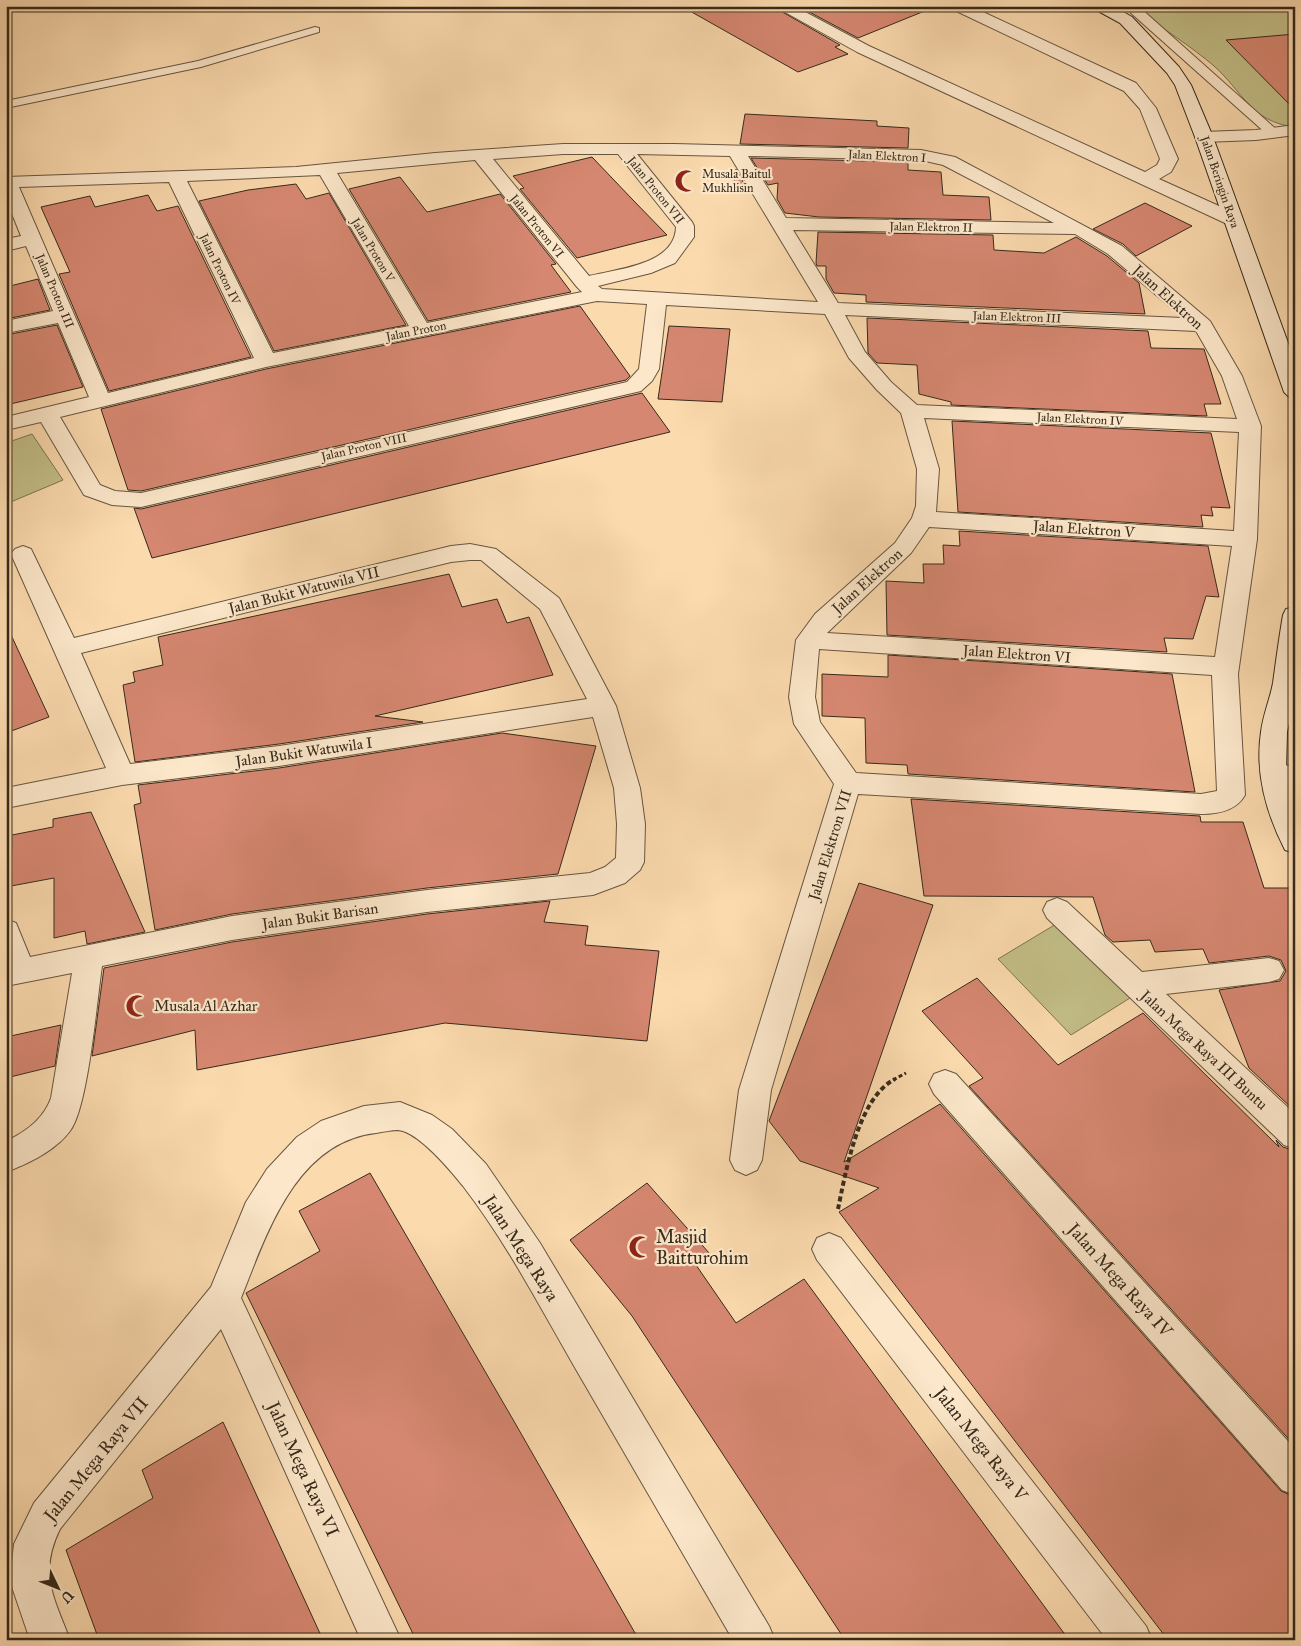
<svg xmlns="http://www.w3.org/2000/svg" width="1301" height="1646" font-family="'IM FELL Great Primer',serif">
<rect width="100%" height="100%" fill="#fbdaae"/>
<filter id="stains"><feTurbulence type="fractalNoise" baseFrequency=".004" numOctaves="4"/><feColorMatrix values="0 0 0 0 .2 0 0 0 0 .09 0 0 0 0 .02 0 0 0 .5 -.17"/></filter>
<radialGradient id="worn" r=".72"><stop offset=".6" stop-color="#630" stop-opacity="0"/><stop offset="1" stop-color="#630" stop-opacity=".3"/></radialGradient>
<g fill="#c3be87" stroke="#7c7451">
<path d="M1173 6H1295V127C1251 122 1243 92 1214 66 1192 47 1166 31 1142 13Z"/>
<polygon points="32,434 63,480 6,504 6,443"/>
<polygon points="1056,924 1130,998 1071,1035 998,959"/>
</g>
<g fill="#d68771" stroke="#362a1b">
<polygon points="681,6 772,6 840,45 835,47 848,54 798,72"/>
<polygon points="798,6 932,6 932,8 858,38"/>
<polygon points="1295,34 1295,110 1226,40"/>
<polygon points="745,114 877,121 877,126 909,128 908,148 740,144"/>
<polygon points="592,157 633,200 667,235 577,258 520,189 524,188 513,176"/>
<polygon points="751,158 908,162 908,170 941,172 943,195 989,197 991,220 819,217 785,213 777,199 778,183 768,185"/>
<polygon points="736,169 746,187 733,189"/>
<polygon points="400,177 427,212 500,194 556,264 551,265 571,292 428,321 349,189"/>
<polygon points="296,184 306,199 329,193 406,325 274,351 199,201 248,190"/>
<polygon points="148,195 157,211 178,206 251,357 109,391 59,274 70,272 41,207 90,196 95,207"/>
<polygon points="1145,203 1192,226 1136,256 1123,244 1093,229"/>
<polygon points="818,232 993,235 994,250 1044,253 1076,237 1107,256 1139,283 1145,314 866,302 866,295 834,293 826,279 826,266 817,266 816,263"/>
<polygon points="38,279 50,310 6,319 6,287"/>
<polygon points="580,306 630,376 626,380 141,491 128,490 101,409 266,369"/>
<polygon points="867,318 1148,331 1151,348 1204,349 1221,404 1204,404 1207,416 951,405 951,402 919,394 917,365 877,363 868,353"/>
<polygon points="57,325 83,387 6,405 6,335"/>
<polygon points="669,326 730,329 722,402 658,399"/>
<polygon points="642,393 670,432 152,558 134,508 141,509"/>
<polygon points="952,421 1211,433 1230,508 1211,507 1213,516 1201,515 1203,527 958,512"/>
<polygon points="959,531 1208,546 1219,597 1206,596 1193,639 1164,638 1167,652 887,635 886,581 924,583 923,564 944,564 943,545 960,546"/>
<polygon points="449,574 462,607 497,599 507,623 529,617 553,675 375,716 423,722 279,744 135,762 123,685 135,682 133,672 163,665 158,637"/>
<polygon points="6,624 49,717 6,733"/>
<polygon points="888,655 1172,674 1195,792 908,774 907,765 866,763 865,718 822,716 822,674 888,677"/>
<polygon points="502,733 596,746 558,874 427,888 232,914 155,930 134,805 141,803 138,785 279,768"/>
<polygon points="911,799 1200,816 1201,822 1243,822 1264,888 1295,888 1295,1111 1249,1068 1219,990 1280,981 1286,971 1281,960 1269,956 1209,963 1203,949 1155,952 1150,940 1113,942 1105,935 1093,897 924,896"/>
<polygon points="91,812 145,932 87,944 85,931 54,938 54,878 11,886 12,835 53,827 53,819"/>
<polygon points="859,883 933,905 844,1162 940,1104 1281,1491 1295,1497 1295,1640 1168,1640 839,1212 879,1188 800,1161 769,1121"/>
<polygon points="550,901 544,922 588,926 585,945 659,951 647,1041 445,1023 197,1070 195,1030 92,1056 104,968 232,942 427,914"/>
<polygon points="977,978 1058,1065 1143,1013 1279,1147 1276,1140 1283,1147 1295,1151 1295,1446 969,1086 983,1078 922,1011"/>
<polygon points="61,1025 55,1066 6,1078 6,1037"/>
<polygon points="370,1173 515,1423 639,1640 416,1640 246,1293 320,1251 299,1211"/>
<polygon points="647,1183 710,1254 696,1265 736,1323 804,1279 1069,1640 845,1640 632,1316 570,1240"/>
<polygon points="223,1422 323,1640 99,1640 66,1550 153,1498 142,1470"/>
</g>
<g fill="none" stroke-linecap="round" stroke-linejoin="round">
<defs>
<g id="lane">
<polygon points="1128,6 1138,6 1277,130 1277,136 1269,136 1131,13"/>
<polygon points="315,27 319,28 319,32 201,67 6,108 6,101 198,61"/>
</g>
<g id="street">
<polygon points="774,6 794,6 869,46 1145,172 1157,165 1160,159 1140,109 1124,91 952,9 949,6 970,6 1136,83 1156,108 1178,159 1171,172 1159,179 1239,215 1241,219 1239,223 1225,223 857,52"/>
<polygon points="1295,125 1295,135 1256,140 1204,142 1198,141 1195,137 1198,133 1204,132 1256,130"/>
<path d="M563 144H674L921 150 955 157 1122 246 1210 321 1242 376 1261 426 1257 539 1238 674 1245 795C1236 811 1218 814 1201 814L858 794 771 1090 762 1160 757 1170 746 1175 735 1170 730 1160 739 1090 834 784 794 724 789 697 796 640 815 614 895 543 912 518 916 506 917 469 901 413 877 390 849 358 825 314 666 305 659 369 652 381 641 391 141 507 112 505 84 495 41 422 6 430V417L89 397 58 323 6 333V321L53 311 26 246 6 251V239L21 236 6 199V177L296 167 435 153ZM563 154H618L676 227C675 265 617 269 589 276L493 159ZM637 154 730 156 818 302 602 289 598 286 651 273 675 263 694 237V226L692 222ZM748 156 921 160 943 165 1054 223 786 218ZM475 160 577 287 582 292 427 323 337 173ZM320 175 409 326 273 353 187 181ZM169 182 254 358 108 393 19 187ZM793 230 1075 234 1108 254 1183 318 838 303ZM597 301 647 304 639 369 627 382 141 493 115 491 100 485 60 417 266 367ZM845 315 1196 331 1222 376 1237 419 917 405 891 382 865 352ZM924 418 1239 432 1234 531 936 512 939 469ZM929 527 1232 546 1215 657 827 633 911 553ZM819 649 1212 675 1217 791 1201 794 856 773 820 722 815 697Z"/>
<path d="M470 544 496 549 559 598 616 706 640 788 645 824 644 862 640 870 625 883 593 895 427 912 232 940 102 966C97 1000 88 1108 70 1131 56 1150 28 1164 6 1172V1141C26 1132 44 1118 51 1098L72 973 6 986V919L16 923 30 957 232 916 427 890 590 873 605 867 616 858 617 824 614 788 593 717 279 766 122 785 6 808V788L106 768 11 554 15 549 23 546 31 549 74 638 451 546ZM470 560H481L540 609 587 699 279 746 130 764 81 653 451 562Z"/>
<polygon points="1273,761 1295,768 1295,789 1264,778 1260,771 1264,764"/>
<polygon points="1057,898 1067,902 1142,972 1269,958 1279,961 1284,970 1279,979 1269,982 1166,994 1295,1114 1295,1149 1284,1145 1047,918 1043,910 1047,902"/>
<polygon points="945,1070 956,1074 1295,1449 1295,1495 1282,1490 934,1094 929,1084 934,1074"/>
<path d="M400 1102 432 1115 452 1129 486 1164 540 1243 769 1626 775 1640H733C680 1549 627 1457 574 1366 539 1305 506 1242 463 1186 450 1170 419 1132 398 1130 391 1130 383 1132 376 1133 296 1142 267 1233 241 1298L401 1640H361L221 1329 60 1529C38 1574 54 1597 70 1640H30L10 1581 14 1544 34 1503 211 1287 246 1202 267 1169 297 1137 321 1121 364 1106Z"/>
<polygon points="829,1233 841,1238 1146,1626 1152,1640 1107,1640 817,1260 812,1249 817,1238"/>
</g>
<g id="secondary">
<polygon points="1089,6 1113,6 1132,17 1179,67 1191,85 1213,137 1295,362 1295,398 1288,396 1284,392 1195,137 1175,85 1167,73 1120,23"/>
<path d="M1295 607V698L1287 732 1286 771 1295 809V853L1285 850C1266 813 1255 773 1261 732 1263 715 1270 699 1273 683 1276 661 1279 638 1283 615L1286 609Z"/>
</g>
</defs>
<use href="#lane" stroke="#675640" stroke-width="2"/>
<use href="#street" stroke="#675640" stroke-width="2"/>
<use href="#secondary" stroke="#362a1b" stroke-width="2"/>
<polyline stroke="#362a1b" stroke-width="3" stroke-dasharray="4 2.5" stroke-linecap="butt" points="893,1080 906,1073"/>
<path stroke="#362a1b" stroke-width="4" stroke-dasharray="5 3" stroke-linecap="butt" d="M838 1209C846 1171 858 1098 895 1079"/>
<use href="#lane" fill="#fce7ca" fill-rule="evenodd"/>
<use href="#street" fill="#fce7ca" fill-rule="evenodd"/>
<use href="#secondary" fill="#fce7ca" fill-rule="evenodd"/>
</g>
<defs>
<symbol id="mosque-bare" viewBox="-9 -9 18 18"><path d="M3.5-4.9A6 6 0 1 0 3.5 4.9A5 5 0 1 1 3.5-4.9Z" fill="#8f2418" stroke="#fce7ca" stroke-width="2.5" paint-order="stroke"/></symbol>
</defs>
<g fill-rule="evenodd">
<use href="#mosque-bare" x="670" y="165" width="32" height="32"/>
<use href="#mosque-bare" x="121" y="990" width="32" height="32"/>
<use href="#mosque-bare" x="624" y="1231" width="32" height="32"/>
</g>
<g text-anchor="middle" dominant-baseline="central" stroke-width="4.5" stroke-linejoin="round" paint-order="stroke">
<g font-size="12" fill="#362a1b" stroke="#fce7ca">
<text transform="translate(887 156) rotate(3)">Jalan Elektron I</text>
<text transform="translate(1220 182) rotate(71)">Jalan Beringin Raya</text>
<text transform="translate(656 190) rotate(51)">Jalan Proton VII</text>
<text transform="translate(537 226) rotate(51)">Jalan Proton VI</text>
<text transform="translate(931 227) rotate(1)">Jalan Elektron II</text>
<text transform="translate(373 250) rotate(59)">Jalan Proton V</text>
<text transform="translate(220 269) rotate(64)">Jalan Proton IV</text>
<text transform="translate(55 291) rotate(67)">Jalan Proton III</text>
<text transform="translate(1017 317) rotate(2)">Jalan Elektron III</text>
<text transform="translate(416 331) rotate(-11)">Jalan Proton</text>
<text transform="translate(1080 419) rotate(3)">Jalan Elektron IV</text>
<text transform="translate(364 447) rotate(-13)">Jalan Proton VIII</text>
</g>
<g font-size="12" fill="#362a1b" stroke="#fce7ca" text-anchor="start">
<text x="702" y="174">Musala Baitul<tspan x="702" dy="14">Mukhlisin</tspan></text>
</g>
<g font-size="15" fill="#362a1b" stroke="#fce7ca">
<text transform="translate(1168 297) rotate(42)">Jalan Elektron</text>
<text transform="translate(1084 529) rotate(4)">Jalan Elektron V</text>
<text transform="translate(867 581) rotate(-42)">Jalan Elektron</text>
<text transform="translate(304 590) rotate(-14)">Jalan Bukit Watuwila VII</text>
<text transform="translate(1017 654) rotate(4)">Jalan Elektron VI</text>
<text transform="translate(304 752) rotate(-8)">Jalan Bukit Watuwila I</text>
<text transform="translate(830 845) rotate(-73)">Jalan Elektron VII</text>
<text transform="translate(320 916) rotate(-8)">Jalan Bukit Barisan</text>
<text transform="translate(1204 1050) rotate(43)">Jalan Mega Raya III Buntu</text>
</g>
<g font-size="15" fill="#362a1b" stroke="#fce7ca" text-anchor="start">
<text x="154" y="1006">Musala Al Azhar</text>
</g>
<g font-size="18" fill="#362a1b" stroke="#fce7ca" text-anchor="start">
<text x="656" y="1237">Masjid<tspan x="656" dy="21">Baitturohim</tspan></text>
</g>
<g font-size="18" fill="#362a1b" stroke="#fce7ca">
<text transform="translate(521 1248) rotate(57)">Jalan Mega Raya</text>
<text transform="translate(1120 1280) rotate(48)">Jalan Mega Raya IV</text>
<text transform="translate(981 1444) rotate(52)">Jalan Mega Raya V</text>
<text transform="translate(96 1459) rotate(-51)">Jalan Mega Raya VII</text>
<text transform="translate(303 1469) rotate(65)">Jalan Mega Raya VI</text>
</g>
</g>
<rect width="1301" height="1646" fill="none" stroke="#fbdaae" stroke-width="25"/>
<rect x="8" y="8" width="1286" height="1631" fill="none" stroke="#362a1b" stroke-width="2.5"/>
<rect x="12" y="12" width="1276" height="1621" fill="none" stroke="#362a1b"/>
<g transform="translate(58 1588) rotate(133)" stroke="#fce7ca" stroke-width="4" paint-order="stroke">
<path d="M0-4L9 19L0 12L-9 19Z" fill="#362a1b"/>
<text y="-8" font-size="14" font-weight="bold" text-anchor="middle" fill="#362a1b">U</text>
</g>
<rect width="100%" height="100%" filter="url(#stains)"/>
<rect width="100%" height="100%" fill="url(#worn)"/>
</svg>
